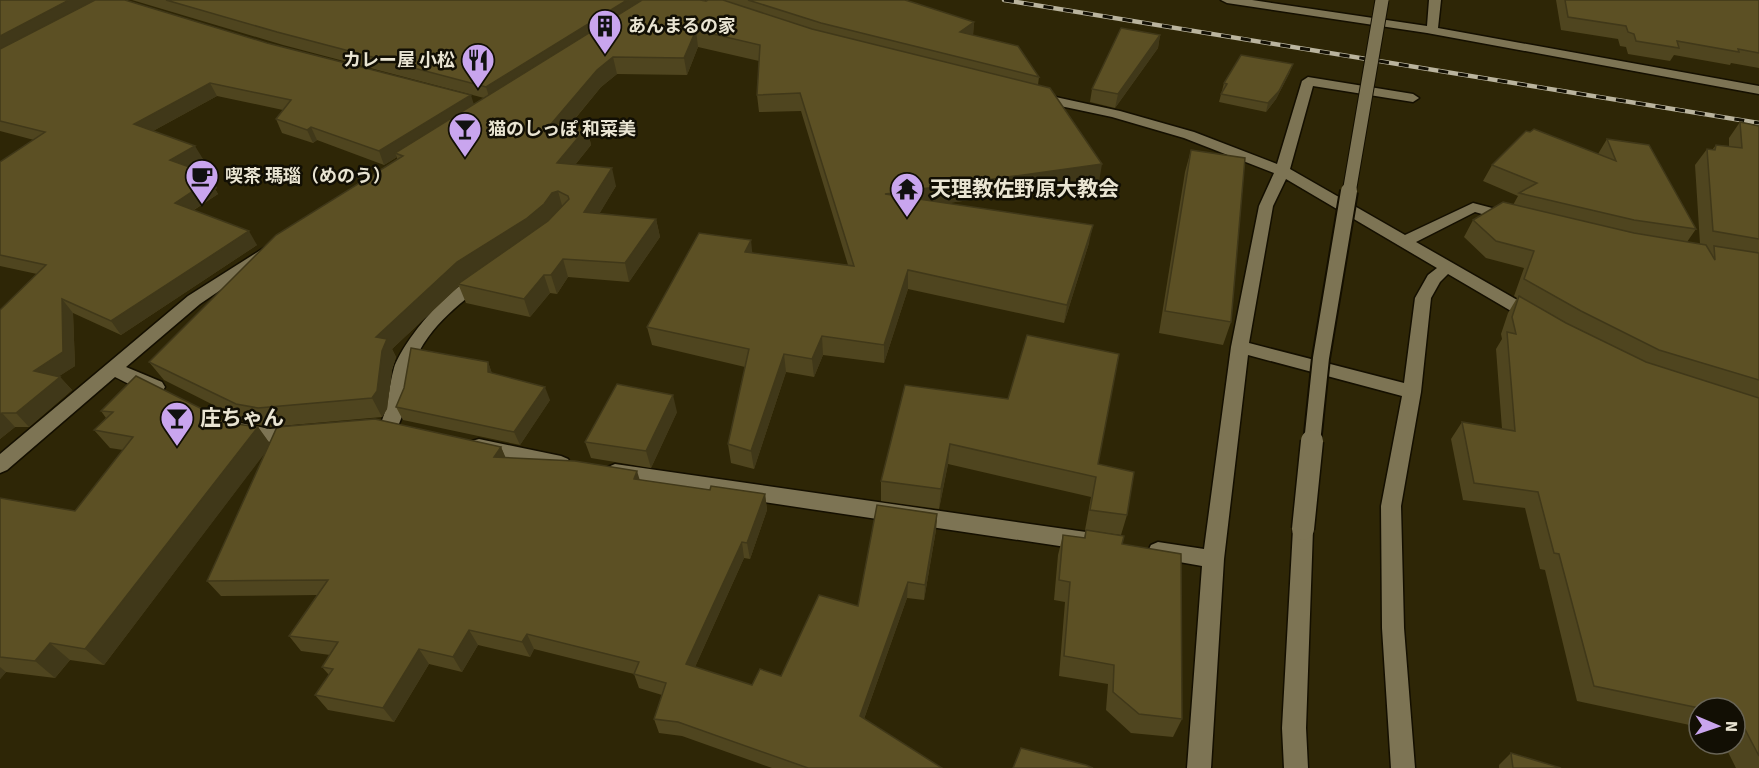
<svg xmlns="http://www.w3.org/2000/svg" width="1759" height="768" font-family="Signika,'Noto Sans JP',sans-serif">
<rect width="100%" height="100%" fill="#2e2606"/>
<g fill="none" stroke-linecap="round" stroke-linejoin="round">
<defs>
<g id="minor">
<polygon points="1221,0 1252,0 1427,26 1429,0 1441,0 1438,28 1759,86 1759,94 1427,33 1227,3"/>
<path d="M1308 77 1413 94 1419 98 1413 102 1313 86 1290 169 1405 235 1473 203 1515 214 1518 217 1515 220 1510 222 1475 212 1416 242 1540 313 1542 317 1540 321H1528L1448 274 1440 282 1431 298 1421 392 1401 506 1404 628 1415 768H1391L1382 628 1381 506 1402 396 1248 355 1224 559 1211 768H1187L1202 566 1151 557 1148 551 1151 545 1158 542 1204 549 1231 347 1259 206 1274 173 1184 138 1112 117 1032 100 1031 97 1037 93 1120 111 1194 132 1277 164 1302 81ZM1286 179 1437 268 1428 275 1415 298 1404 383 1249 343 1273 206Z"/>
<path d="M267 246 275 251 273 254 200 304 126 367 162 382 165 387 162 392C148 396 128 383 115 377L7 470 0 473V454L188 296Z"/>
<path d="M482 274 488 275 490 279 488 283C458 303 422 333 412 369 405 395 409 406 395 432L388 434 381 432 379 427C389 408 388 389 394 368 404 339 452 282 482 274Z"/>
<path d="M240 423 270 429 298 426 305 428 307 433 305 438C281 445 257 442 233 435L231 430 233 425Z"/>
<polygon points="479,439 561,456 568,459 571,464 568,469 561,472 472,451 469,446 472,441"/>
<polygon points="615,464 1086,532 1093,535 1096,541 1093,547 1086,550 615,480 608,477 605,472 608,467"/>
</g>
<polygon id="tertiary" points="1303,521 1310,523 1313,529 1306,728 1308,768 1284,768 1282,728 1293,529 1296,523"/>
</defs>
<use href="#minor" stroke="#140f00" stroke-width="3"/>
<use href="#tertiary" stroke="#140f00" stroke-width="3"/>
<use href="#minor" fill="#7d7454" fill-rule="evenodd"/>
<use href="#tertiary" fill="#7d7454" fill-rule="evenodd"/>
<defs>
<polyline id="rail" points="1004,0 1759,123"/>
</defs>
<use href="#rail" stroke="#bab49e" stroke-width="4.5"/>
<use href="#rail" stroke="#120f04" stroke-width="3" stroke-dasharray="10" stroke-linecap="butt"/>
<defs>
<polyline id="tertiary-bridge-far2" points="1349,193 1382,0"/>
<polyline id="tertiary-bridge-far1" points="1312,443 1321,358 1349,191"/>
<polyline id="tertiary-bridge" points="1303,529 1312,441"/>
</defs>
<use href="#tertiary-bridge-far2" stroke="#140f00" stroke-width="15" stroke-linecap="butt"/>
<use href="#tertiary-bridge-far1" stroke="#140f00" stroke-width="20" stroke-linecap="butt"/>
<use href="#tertiary-bridge" stroke="#140f00" stroke-width="25" stroke-linecap="butt"/>
<use href="#tertiary-bridge-far2" stroke="#7d7454" stroke-width="13"/>
<use href="#tertiary-bridge-far1" stroke="#7d7454" stroke-width="16"/>
<use href="#tertiary-bridge" stroke="#7d7454" stroke-width="22"/>
</g>
<g fill="#4f451f">
<polygon points="0,0 474,104 484,98 283,45 132,0 700,0 706,1 725,0 905,0 974,22 973,35 1039,77 1038,85 1099,182 948,203 1089,243 1064,323 908,289 884,363 823,355 814,377 786,372 754,469 731,463 728,444 745,367 652,345 647,327 752,253 848,265 801,111 759,112 757,95 759,61 698,47 687,75 617,74 601,87 570,125 587,127 591,145 575,165 616,186 599,214 656,219 660,237 629,282 568,277 557,294 550,293 530,317 466,303 459,286 392,349 396,357 392,370 387,409 382,417 270,427 249,423 164,380 149,362 397,159 397,157 384,165 317,140 313,143 282,133 276,119 283,110 217,96 153,131 203,159 189,167 209,174 217,188 215,189 218,194 194,210 257,245 121,335 73,313 75,366 59,376 72,390 29,427 15,427 0,439 0,310 37,274 0,266 0,162 34,140 0,131"/>
<polygon points="1556,0 1759,0 1759,68 1731,63 1730,65 1674,55 1670,61 1628,54 1626,47 1620,46 1618,39 1561,30"/>
<polygon points="1160,35 1158,48 1115,108 1090,102 1092,89"/>
<polygon points="1290,72 1276,99 1266,112 1219,102 1224,83"/>
<polygon points="1740,122 1759,126 1759,768 1736,768 1724,744 1735,744 1735,708 1699,708 1699,727 1577,701 1545,570 1540,569 1525,508 1463,500 1451,439 1462,422 1502,429 1496,349 1502,339 1501,334 1508,313 1517,298 1514,296 1524,268 1486,258 1464,237 1473,220 1513,205 1518,196 1483,181 1492,165 1598,154 1607,139 1696,229 1687,242 1700,244 1695,165 1707,149 1712,150 1716,145 1729,146 1729,138"/>
<polygon points="1191,150 1231,322 1223,345 1159,333 1185,172"/>
<polygon points="488,362 492,374 550,400 520,445 403,420 396,407"/>
<polygon points="136,376 230,423 258,427 270,444 501,447 505,457 640,480 710,490 765,494 767,510 750,559 744,558 695,667 752,685 781,676 858,606 937,514 936,530 924,600 907,598 864,719 942,768 772,768 682,736 659,733 654,719 662,695 639,688 634,674 534,649 530,657 478,645 462,672 429,664 394,722 328,710 315,695 329,675 322,667 330,655 301,651 289,636 317,595 221,596 207,581 266,451 104,665 70,660 55,678 6,672 0,679 0,498 75,511 123,450 110,448 94,430 106,418 101,411"/>
<polygon points="905,385 1098,464 1127,515 1121,535 1085,530 1091,497 948,464 939,509 881,501 881,481"/>
<polygon points="677,412 651,468 591,458 585,442"/>
<polygon points="1086,530 1122,544 1182,719 1173,737 1131,733 1106,710 1108,684 1059,676 1065,602 1054,600 1058,555 1063,535 1084,538"/>
<polygon points="1511,753 1561,768 1499,768 1499,765"/>
</g>
<g fill="#403819">
<polygon points="69,0 99,0 0,52 0,36"/>
<polygon points="627,0 646,0 490,100 486,87"/>
<polygon points="974,22 973,36 960,32"/>
<polygon points="696,30 698,47 687,75 684,58"/>
<polygon points="1160,35 1158,48 1115,108 1118,94"/>
<polygon points="613,57 617,74 601,87 557,140 552,123 597,70"/>
<polygon points="1293,64 1290,72 1276,99 1266,112 1268,103"/>
<polygon points="210,83 217,96 142,137 134,124"/>
<polygon points="471,95 475,108 395,153 397,157 384,165 379,151"/>
<polygon points="311,127 317,140 313,143 307,130"/>
<polygon points="587,127 591,145 562,181 557,163"/>
<polygon points="195,146 203,159 178,173 170,160"/>
<polygon points="1102,164 1099,182 885,212 885,194"/>
<polygon points="612,168 616,186 589,231 584,212"/>
<polygon points="209,174 217,188 215,189 218,194 184,216 175,203 203,178"/>
<polygon points="558,191 563,209 549,222 458,284 459,286 392,349 396,357 392,370 387,409 382,417 372,398 376,337 457,262 552,193"/>
<polygon points="656,219 660,237 629,282 625,263"/>
<polygon points="1093,225 1089,243 1064,323 1067,305"/>
<polygon points="249,231 257,245 121,335 111,321"/>
<polygon points="751,240 753,259 745,252"/>
<polygon points="563,259 568,277 557,294 551,275"/>
<polygon points="908,270 908,289 884,363 884,345"/>
<polygon points="544,275 550,293 530,317 524,299"/>
<polygon points="62,299 73,313 75,366 46,385 34,371"/>
<polygon points="822,336 823,355 814,377 812,359"/>
<polygon points="784,354 786,372 754,469 751,451"/>
<polygon points="488,362 493,376 488,372"/>
<polygon points="60,377 72,390 29,427 16,413"/>
<polygon points="545,387 550,400 520,445 514,432"/>
<polygon points="673,395 677,412 651,468 646,451"/>
<polygon points="2,413 15,427 0,439 0,414"/>
<polygon points="258,427 271,445 104,665 85,649"/>
<polygon points="950,444 948,464 939,509 941,489"/>
<polygon points="501,447 508,463 494,457"/>
<polygon points="637,471 642,487 634,479"/>
<polygon points="765,494 767,510 750,559 747,543"/>
<polygon points="937,514 936,530 924,600 925,585"/>
<polygon points="742,542 744,558 690,678 686,664"/>
<polygon points="908,582 907,598 860,730 860,716"/>
<polygon points="469,630 478,645 462,672 453,657"/>
<polygon points="527,634 534,649 530,657 522,642"/>
<polygon points="50,643 70,660 55,678 35,661"/>
<polygon points="419,649 429,664 394,722 383,708"/>
<polygon points="0,667 6,672 0,679"/>
</g>
<g fill="#5c5024" stroke="#403819" stroke-width="1.5">
<polygon points="0,0 69,0 0,36"/>
<polygon points="95,0 125,0 267,43 471,95 379,151 311,127 307,130 276,119 291,100 210,83 134,124 195,146 170,160 209,174 203,178 210,180 175,203 249,231 111,321 62,299 63,352 34,371 60,377 16,413 2,413 0,414 0,310 46,265 0,255 0,162 45,132 0,121 0,49"/>
<polygon points="166,0 627,0 486,87 277,32"/>
<polygon points="642,0 700,0 706,1 708,0 723,0 812,29 1050,88 1102,164 885,194 1093,225 1067,305 908,270 884,345 822,336 812,359 784,354 751,451 728,444 749,349 647,327 699,233 751,240 745,252 854,266 800,93 757,95 760,45 696,30 684,58 613,57 597,70 552,123 587,127 557,163 612,168 584,212 656,219 625,263 563,259 551,275 544,275 524,299 458,284 548,221 569,199 568,196 558,191 552,193 544,204 526,219 457,262 376,337 387,339 382,351 377,391 372,398 258,408 236,404 149,362 276,235 403,156 395,153"/>
<polygon points="748,0 905,0 915,3 974,22 960,32 1018,46 1039,77 821,23"/>
<polygon points="1565,0 1759,0 1759,53 1738,49 1739,52 1677,41 1679,48 1636,41 1634,34 1628,32 1626,26 1568,17"/>
<polygon points="1121,28 1160,35 1118,94 1092,89"/>
<polygon points="1241,55 1293,64 1279,91 1268,103 1221,94 1227,84 1224,83"/>
<polygon points="1740,122 1759,126 1759,239 1713,231 1707,149 1715,150 1716,145 1742,148"/>
<polygon points="1534,129 1616,161 1607,139 1649,145 1696,229 1634,220 1519,193 1537,183 1492,165 1526,131 1530,132"/>
<polygon points="1191,150 1245,158 1231,322 1165,311"/>
<polygon points="1503,202 1634,233 1706,245 1715,260 1714,246 1759,253 1759,380 1659,350 1581,311 1524,279 1534,251 1496,241 1473,220"/>
<polygon points="1519,296 1566,323 1646,362 1759,398 1759,756 1738,716 1735,716 1735,708 1699,708 1594,686 1559,554 1554,553 1538,492 1474,483 1462,422 1515,431 1507,332 1516,334 1512,317"/>
<polygon points="1027,335 1119,354 1098,464 1134,472 1127,515 1090,510 1096,477 950,444 941,489 881,481 905,385 1008,399"/>
<polygon points="411,348 488,362 488,372 545,387 514,432 396,407 404,388"/>
<polygon points="136,376 230,423 258,427 85,649 50,643 35,661 0,657 0,498 75,511 133,437 94,430 113,412 101,411"/>
<polygon points="617,384 673,395 646,451 585,442"/>
<polygon points="375,419 501,447 494,457 575,461 637,471 634,479 710,490 711,486 765,494 747,543 742,542 686,664 752,685 760,669 781,676 819,595 858,606 877,505 937,514 925,585 908,582 860,716 942,768 808,768 678,722 654,719 666,683 634,674 639,662 527,634 522,642 469,630 453,657 419,649 383,708 315,695 333,669 322,667 338,642 289,636 328,580 207,581 277,427"/>
<polygon points="1086,530 1124,536 1122,544 1181,554 1182,719 1139,714 1113,692 1114,665 1064,656 1070,582 1059,580 1063,535 1085,538"/>
<polygon points="1021,748 1086,765 1093,768 1013,768"/>
<polygon points="1511,753 1561,768 1513,768"/>
</g>
<defs>
<symbol id="building-pin" viewBox="-11 -11 22 30"><path d="M0 17L-7.5 6A9.5 9.5 0 1 1 7.5 6Z" fill="#c9a5ee" stroke="#120f04"/><path d="M-4-6H4V6H1V3H-1V6H-4ZM-2.5-4.3h1.7v1.8h-1.7ZM.8-4.3h1.7v1.8H.8ZM-2.5-1h1.7V.8h-1.7ZM.8-1h1.7V.8H.8Z" fill="#111"/></symbol>
<symbol id="restaurant-pin" viewBox="-11 -11 22 30"><path d="M0 17L-7.5 6A9.5 9.5 0 1 1 7.5 6Z" fill="#c9a5ee" stroke="#120f04"/><path d="M-5-6h1v4h1v-4h1v4h1v-4h1v5L-1.5 .5V6h-2V.5L-5-1ZM5-6V6H3V1.5H1.5Q1.5-4 5-6Z" fill="#111"/></symbol>
<symbol id="bar-pin" viewBox="-11 -11 22 30"><path d="M0 17L-7.5 6A9.5 9.5 0 1 1 7.5 6Z" fill="#c9a5ee" stroke="#120f04"/><path d="M-6-5H6L.8 .8V4.5H3.5V6h-7V4.5H-.8V.8Z" fill="#111"/></symbol>
<symbol id="cafe-pin" viewBox="-11 -11 22 30"><path d="M0 17L-7.5 6A9.5 9.5 0 1 1 7.5 6Z" fill="#c9a5ee" stroke="#120f04"/><path d="M-5.5-4.5H6V0H3Q3 3.5 0 3.5H-2.5Q-5.5 3.5-5.5 0ZM3-3.2v2h1.7v-2ZM-6 4.5H4V6H-6Z" fill="#111"/></symbol>
<symbol id="temple-pin" viewBox="-11 -11 22 30"><path d="M0 17L-7.5 6A9.5 9.5 0 1 1 7.5 6Z" fill="#c9a5ee" stroke="#120f04"/><path d="M0-6L5-2H3V0L6.5 2.5H4V6H1.5V3h-3V6H-4V2.5H-6.5L-3 0V-2H-5Z" fill="#111"/></symbol>
</defs>
<g fill-rule="evenodd">
<use href="#building-pin" x="586" y="7" width="38" height="52"/>
<use href="#restaurant-pin" x="459" y="41" width="38" height="52"/>
<use href="#bar-pin" x="446" y="110" width="38" height="52"/>
<use href="#cafe-pin" x="183" y="157" width="38" height="52"/>
<use href="#temple-pin" x="888" y="170" width="38" height="52"/>
<use href="#bar-pin" x="158" y="399" width="38" height="52"/>
</g>
<g text-anchor="middle" dominant-baseline="central" stroke-width="5" stroke-linejoin="round" paint-order="stroke">
<g font-size="18" font-weight="bold" fill="#e9e4d2" stroke="#120f04" text-anchor="start">
<text x="628" y="26">あんまるの家</text>
<text x="455" y="60" text-anchor="end">カレー屋 小松</text>
<text x="488" y="129">猫のしっぽ 和菜美</text>
<text x="225" y="176">喫茶 瑪瑙（めのう）</text>
</g>
<g font-size="21" font-weight="bold" fill="#e9e4d2" stroke="#120f04" text-anchor="start">
<text x="930" y="189">天理教佐野原大教会</text>
<text x="200" y="418">庄ちゃん</text>
</g>
</g>
<g transform="translate(1717 726) rotate(92)"><circle r="28" fill="#120f04" stroke="#686456" stroke-width="1.5"/>
<path d="M0-4.5L10 22L0 15L-10 22Z" fill="#c9a5ee"/>
<text y="-9" font-size="16" font-weight="bold" text-anchor="middle" fill="#e9e4d2">N</text>
</g>
</svg>
